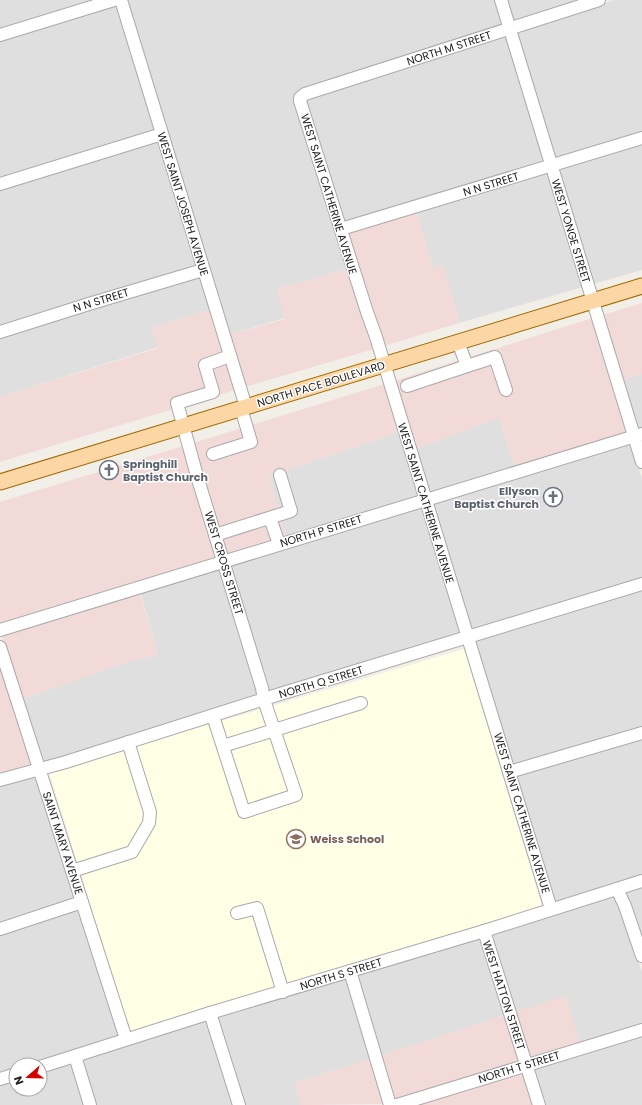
<svg xmlns="http://www.w3.org/2000/svg" width="642" height="1105" font-family="Poppins,sans-serif">
<rect width="100%" height="100%" fill="#f2efe9"/>
<g fill="#e0dfdf">
<polygon points="0,0 98,0 0,30"/>
<polygon points="129,0 496,0 504,25 295,94 293,100 295,101 348,269 277,289 285,318 228,335 126,1"/>
<polygon points="507,0 584,0 514,22"/>
<polygon points="614,0 642,0 642,133 555,160 516,31"/>
<polygon points="117,4 156,132 0,179 0,40"/>
<polygon points="506,34 545,163 344,223 305,99"/>
<polygon points="158,140 196,267 0,327 0,189"/>
<polygon points="642,142 642,270 593,284 557,168"/>
<polygon points="547,171 583,287 459,323 443,265 433,268 416,211"/>
<polygon points="199,276 210,310 151,328 158,347 0,397 0,336"/>
<polygon points="642,374 642,429 638,430 622,380"/>
<polygon points="499,418 515,468 429,494 414,449"/>
<polygon points="398,432 419,497 286,537 269,476"/>
<polygon points="631,442 642,479 642,579 471,631 431,502"/>
<polygon points="421,505 461,634 269,694 230,564"/>
<polygon points="220,567 259,697 43,764 22,699 122,664 158,654 140,592"/>
<polygon points="642,589 642,729 513,766 474,640"/>
<polygon points="642,738 642,876 554,903 516,775"/>
<polygon points="36,775 76,900 0,924 0,785"/>
<polygon points="642,886 642,940 624,891"/>
<polygon points="614,894 620,908 642,972 642,1025 580,1044 515,1012 490,934"/>
<polygon points="79,908 120,1036 29,1065 16,1065 16,1069 0,1074 0,934"/>
<polygon points="480,937 505,1015 380,1056 356,974"/>
<polygon points="346,977 371,1059 295,1083 301,1105 245,1105 217,1016"/>
<polygon points="207,1019 234,1105 95,1105 81,1058"/>
<polygon points="642,1034 642,1105 544,1105 533,1068"/>
<polygon points="71,1061 84,1105 0,1105 0,1084 16,1079 16,1089 40,1089 40,1071"/>
</g>
<g fill="#f2dad9">
<polygon points="416,211 433,268 443,265 459,323 384,346 347,232"/>
<polygon points="348,269 374,349 245,387 228,335 285,319 277,289"/>
<polygon points="642,303 642,374 622,380 602,315"/>
<polygon points="210,310 235,390 0,462 0,397 158,348 151,328"/>
<polygon points="592,318 628,433 515,468 499,418 414,449 394,381"/>
<polygon points="384,384 398,432 269,476 286,537 227,556 193,443"/>
<polygon points="183,446 217,559 0,625 0,502"/>
<polygon points="139,592 158,654 122,664 22,699 1,634"/>
<polygon points="0,663 33,766 0,776"/>
<polygon points="566,996 580,1044 530,1060 515,1012"/>
<polygon points="505,1015 520,1063 394,1101 380,1056"/>
<polygon points="371,1059 384,1104 301,1105 295,1083"/>
<polygon points="523,1071 533,1105 412,1105"/>
</g>
<polygon fill="#ffffe5" points="464,649 542,906 130,1032 49,772"/>
<g fill="none" stroke-linecap="round" stroke-linejoin="round">
<defs>
<g id="minor">
<polyline points="121,0 246,407"/>
<polyline points="501,0 642,462"/>
<polyline points="0,35 114,0"/>
<polyline points="0,184 162,134"/>
<polyline points="341,229 642,138"/>
<polyline points="0,332 92,303 203,270"/>
<polyline points="467,366 495,357 506,390"/>
<polyline points="407,386 467,366 458,342"/>
<polyline points="213,454 251,442 241,408"/>
<polyline points="270,518 279,544"/>
<polyline points="215,535 291,511 280,475"/>
<polyline points="0,630 642,434"/>
<polyline points="0,647 126,1039"/>
<polyline points="213,716 244,812 296,795 264,700 262,688 197,476 177,403 213,392 205,365 230,356"/>
<polyline points="223,746 361,703"/>
<polyline points="509,772 642,733"/>
<polyline points="0,780 66,762 280,694 642,584"/>
<polyline points="72,871 132,852 149,823 150,812 128,742"/>
<polyline points="617,889 625,906 642,956"/>
<polyline points="551,909 376,337 367,312 300,101 300,98 305,94 599,0"/>
<polyline points="237,913 257,908 283,992"/>
<polyline points="0,929 82,902"/>
<polyline points="484,931 539,1105"/>
<polyline points="350,971 390,1105"/>
<polyline points="210,1013 239,1105"/>
<polyline points="75,1056 90,1105"/>
<polyline points="40,1067 210,1013 484,931 642,881"/>
<polyline points="0,1079 16,1074"/>
<polyline points="397,1105 642,1030"/>
</g>
<polyline id="major" points="0,482 642,286"/>
</defs>
<use href="#minor" stroke="#a9a9a9" stroke-width="14"/>
<use href="#major" stroke="#a06b00" stroke-width="17"/>
<use href="#minor" stroke="#fff" stroke-width="12"/>
<use href="#major" stroke="#fcd6a4" stroke-width="15"/>
</g>
<defs>
<symbol id="church-ring" viewBox="-11 -11 22 22"><circle r="9.5" fill="#fff" stroke="#6b7280" stroke-width="1.5"/><path d="M-1.2-6h2.4v3.5h3.3v2.4h-3.3V6h-2.4V-.1h-3.3v-2.4h3.3Z" fill="#6b7280"/></symbol>
<symbol id="school-ring" viewBox="-11 -11 22 22"><circle r="9.5" fill="#fff" stroke="#8d6e63" stroke-width="1.5"/><path d="M0-5L7-2L0 1L-7-2ZM-4 1L0 2.5L4 1V4Q0 6-4 4Z" fill="#8d6e63"/></symbol>
</defs>
<g fill-rule="evenodd">
<use href="#church-ring" x="98" y="459" width="22" height="22"/>
<use href="#church-ring" x="542" y="486" width="22" height="22"/>
<use href="#school-ring" x="285" y="828" width="22" height="22"/>
</g>
<g text-anchor="middle" dominant-baseline="central" stroke-width="3" stroke-linejoin="round" paint-order="stroke">
<g font-size="11" fill="#222" stroke="#fff">
<text transform="translate(449 48) rotate(-18)">NORTH M STREET</text>
<text transform="translate(491 184) rotate(-17)">N N STREET</text>
<text transform="translate(329 194) rotate(73)">WEST SAINT CATHERINE AVENUE</text>
<text transform="translate(183 204) rotate(73)">WEST SAINT JOSEPH AVENUE</text>
<text transform="translate(571 231) rotate(73)">WEST YONGE STREET</text>
<text transform="translate(101 300) rotate(-17)">N N STREET</text>
<text transform="translate(321 384) rotate(-17)">NORTH PACE BOULEVARD</text>
<text transform="translate(426 503) rotate(73)">WEST SAINT CATHERINE AVENUE</text>
<text transform="translate(321 531) rotate(-17)">NORTH P STREET</text>
<text transform="translate(224 563) rotate(73)">WEST CROSS STREET</text>
<text transform="translate(321 682) rotate(-17)">NORTH Q STREET</text>
<text transform="translate(522 813) rotate(73)">WEST SAINT CATHERINE AVENUE</text>
<text transform="translate(63 843) rotate(72)">SAINT MARY AVENUE</text>
<text transform="translate(341 974) rotate(-17)">NORTH S STREET</text>
<text transform="translate(504 995) rotate(72)">WEST HATTON STREET</text>
<text transform="translate(519 1067) rotate(-17)">NORTH T STREET</text>
</g>
<g font-size="11" font-weight="bold" fill="#5b616d" stroke="#fff" text-anchor="start">
<text x="123" y="464">Springhill<tspan x="123" dy="13">Baptist Church</tspan></text>
<text x="539" y="491" text-anchor="end">Ellyson<tspan x="539" dy="13">Baptist Church</tspan></text>
</g>
<g font-size="11" font-weight="bold" fill="#785e54" stroke="#fff" text-anchor="start">
<text x="310" y="839">Weiss School</text>
</g>
</g>
<g transform="translate(28 1077) rotate(250)"><circle r="19" fill="#ffffff" stroke="#a7a7a7"/>
<path d="M0-3L7 15L0 10L-7 15Z" fill="#d40000"/>
<text y="-6" font-size="11" font-weight="bold" text-anchor="middle" fill="#222222">N</text>
</g>
</svg>
